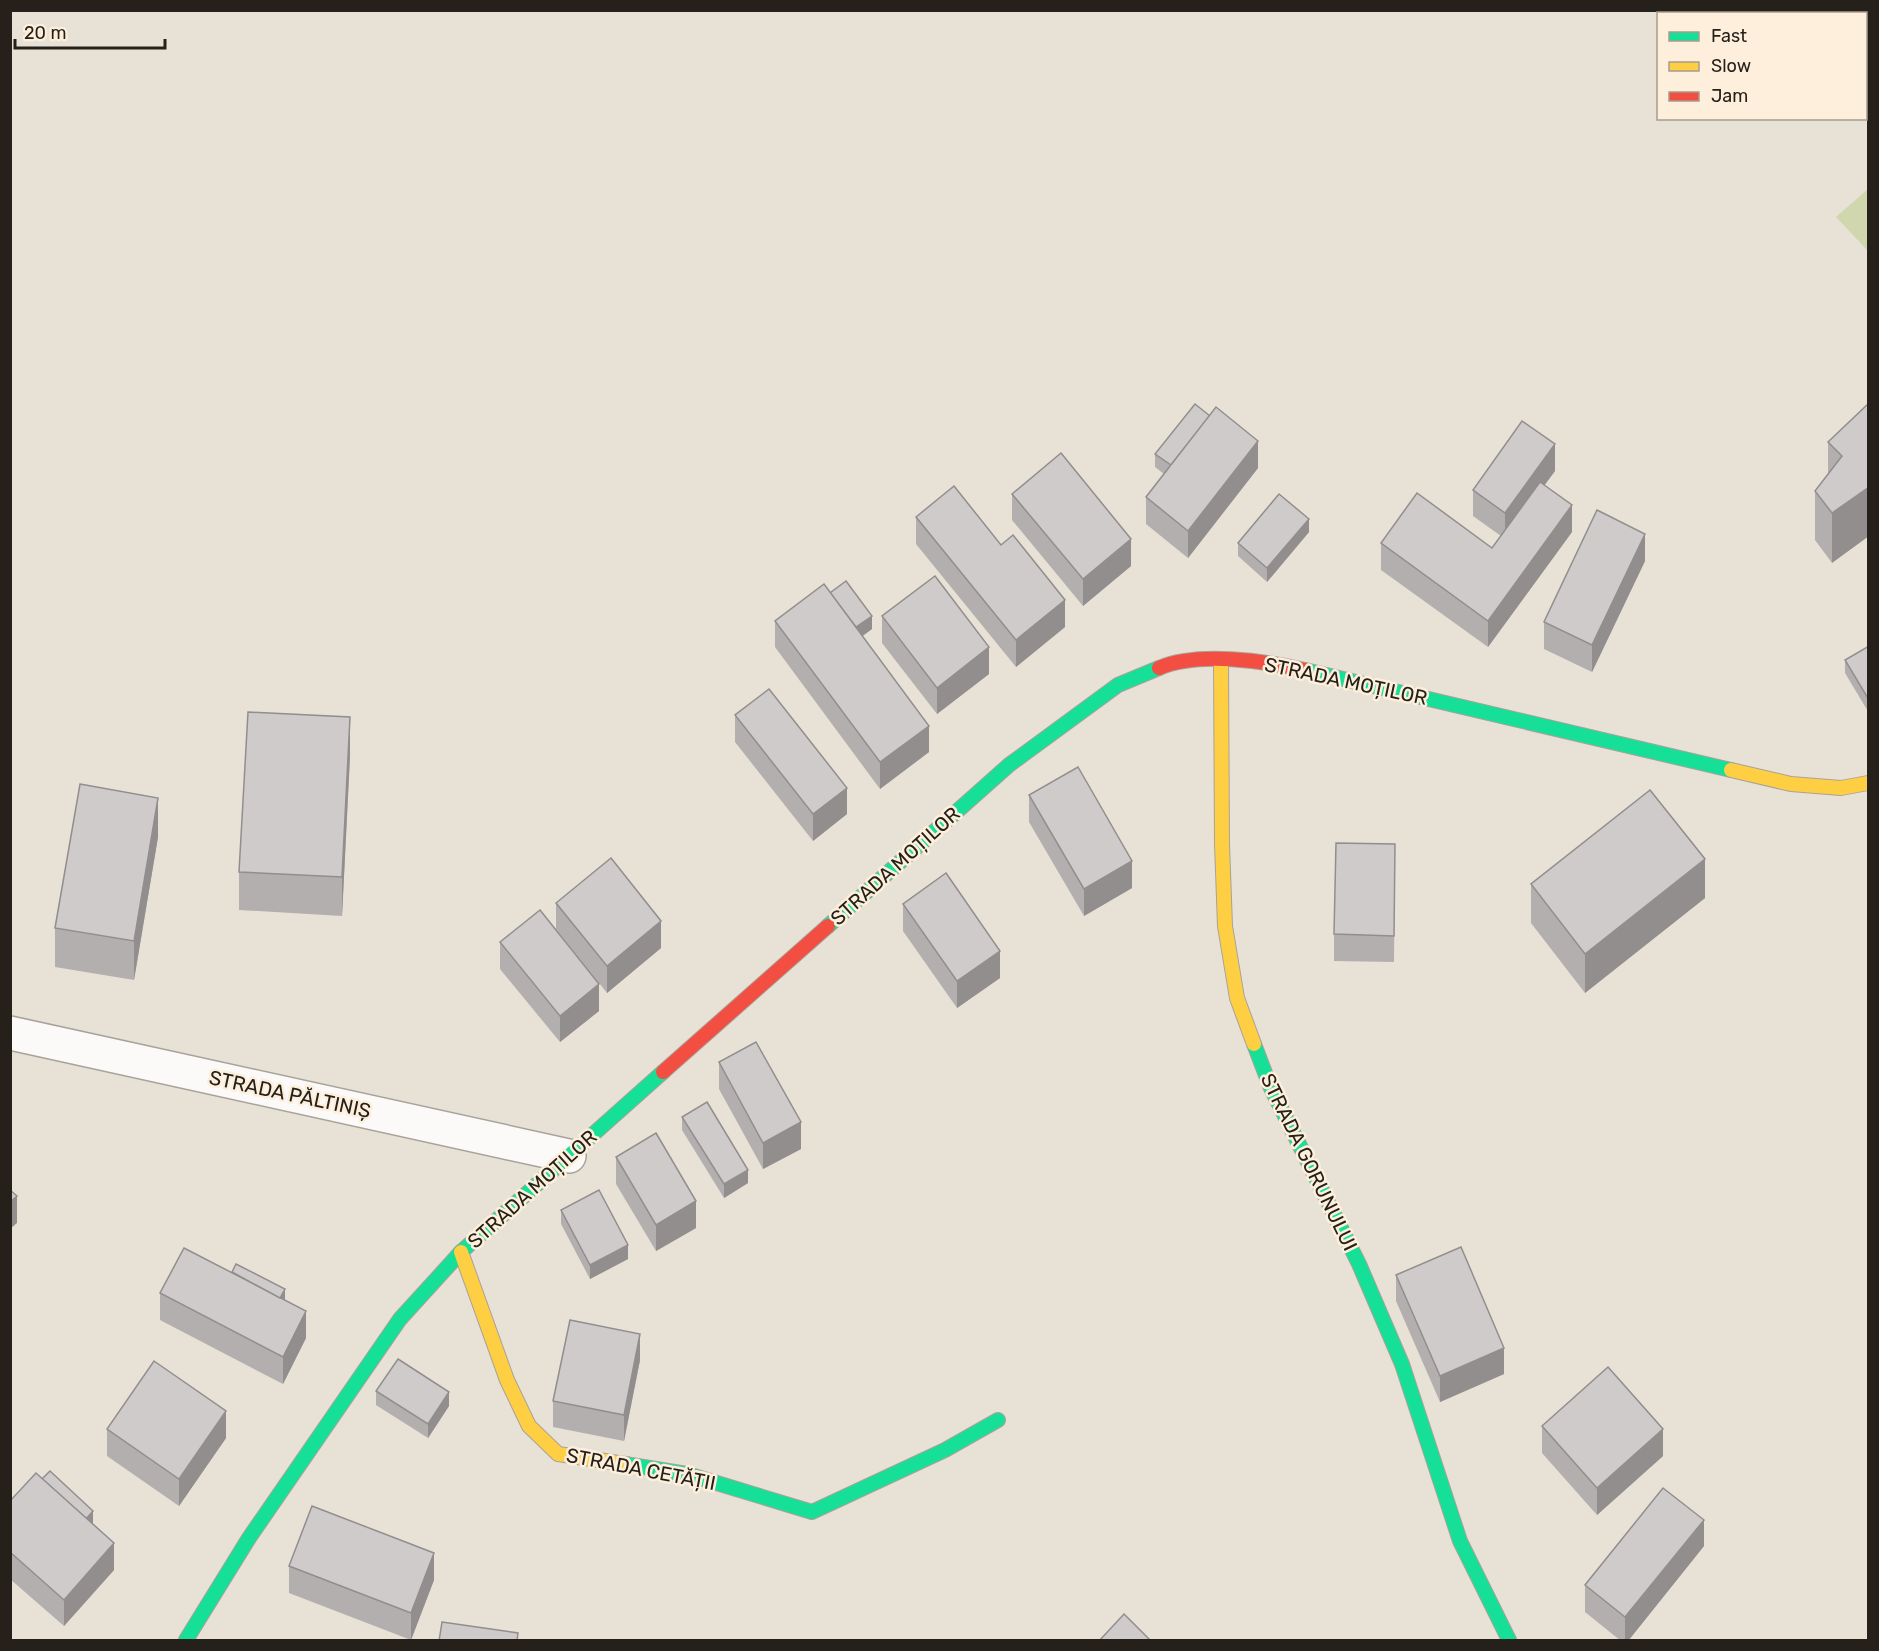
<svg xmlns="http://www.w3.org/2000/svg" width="1879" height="1651" font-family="Rubik,sans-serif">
<rect width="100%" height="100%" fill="#e8e1d6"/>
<polygon fill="#d0d7ae" points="1868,189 1868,251 1836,217"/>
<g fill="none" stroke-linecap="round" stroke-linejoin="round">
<defs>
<polyline id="street" points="10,1033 569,1156"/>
<g id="fast">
<polyline points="1305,670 1731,770"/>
<polyline points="828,926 1009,765 1118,685 1159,668"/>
<polyline points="1254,1044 1270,1086 1359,1264 1402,1364 1460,1541 1509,1640"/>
<polyline points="625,1464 687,1474 812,1512 945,1450 998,1420"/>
<polyline points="186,1640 249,1538 400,1319 461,1252 663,1072"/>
</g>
<g id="slow">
<polyline points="1221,659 1222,844 1225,926 1237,998 1254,1044"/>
<polyline points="1731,770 1791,784 1841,788 1868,783"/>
<polyline points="461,1252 507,1380 529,1426 558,1454 625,1464"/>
</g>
<g id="jam">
<path d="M1159 668C1198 651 1265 661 1305 670"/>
<polyline points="663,1072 828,926"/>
</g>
</defs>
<use href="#street" stroke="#a8a29a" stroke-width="36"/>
<use href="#fast" stroke="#a8a29a" stroke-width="16"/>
<use href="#slow" stroke="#a8a29a" stroke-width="16"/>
<use href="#jam" stroke="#a8a29a" stroke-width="16"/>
<use href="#street" stroke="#fcfaf9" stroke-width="33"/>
<use href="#fast" stroke="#16e098" stroke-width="14"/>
<use href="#slow" stroke="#ffcf43" stroke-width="14"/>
<use href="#jam" stroke="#f24e42" stroke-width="14"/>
</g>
<g fill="#b2afae">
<polygon points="1869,403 1832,563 1815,540 1815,491 1828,475 1828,442"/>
<polygon points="1155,454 1258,468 1188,558 1146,524 1146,497 1164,474 1155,467"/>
<polygon points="1555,471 1544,485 1572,532 1488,647 1381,570 1381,543 1492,548 1501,536 1473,516 1473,490"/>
<polygon points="1012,494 1131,566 1083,606 1012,520"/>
<polygon points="916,517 1065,627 1016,667 916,544"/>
<polygon points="1309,532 1267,582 1238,556 1238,543"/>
<polygon points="1645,561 1592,672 1544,649 1544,622"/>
<polygon points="830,593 872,629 862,636 929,752 880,789 775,647 775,621"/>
<polygon points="882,616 989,674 937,714 882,643"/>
<polygon points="1869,646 1869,713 1845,673 1845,660"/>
<polygon points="735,715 847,814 813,841 735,742"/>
<polygon points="350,756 342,916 239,910 239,872"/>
<polygon points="1029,795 1132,888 1084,916 1029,822"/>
<polygon points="158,837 134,980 55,967 55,928"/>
<polygon points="1395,844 1394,962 1334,961 1334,934"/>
<polygon points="1531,884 1705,898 1585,993 1531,923"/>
<polygon points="556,903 661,948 607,993 556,929"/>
<polygon points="903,904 1000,978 957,1008 903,931"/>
<polygon points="500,942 599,1011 560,1042 500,969"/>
<polygon points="719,1062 801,1149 763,1169 719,1089"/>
<polygon points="682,1117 748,1183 724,1198 682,1130"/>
<polygon points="616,1157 696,1228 656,1251 616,1184"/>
<polygon points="561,1210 628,1259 590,1279 561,1224"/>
<polygon points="1396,1275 1504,1374 1440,1402 1396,1301"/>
<polygon points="160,1293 285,1300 306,1338 283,1384 160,1320"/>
<polygon points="640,1360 624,1441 553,1427 553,1401"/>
<polygon points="376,1391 449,1406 428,1438 376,1405"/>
<polygon points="1542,1426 1663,1456 1597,1515 1542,1453"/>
<polygon points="107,1429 226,1438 179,1506 107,1456"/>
<polygon points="10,1501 93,1525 114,1570 64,1626 10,1579"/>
<polygon points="1704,1546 1628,1641 1621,1641 1585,1612 1585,1585"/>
<polygon points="289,1566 434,1580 411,1640 289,1593"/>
</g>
<g fill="#918e8d">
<polygon points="1258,441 1258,468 1188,558 1188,531"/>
<polygon points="1555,444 1555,471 1505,539 1505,513"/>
<polygon points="1869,487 1869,536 1832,563 1832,513"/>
<polygon points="1572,505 1572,532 1488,647 1488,621"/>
<polygon points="1309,519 1309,532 1267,582 1267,568"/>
<polygon points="1645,534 1645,561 1592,672 1592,645"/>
<polygon points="1131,539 1131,566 1083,606 1083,579"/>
<polygon points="1065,600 1065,627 1016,667 1016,640"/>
<polygon points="872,616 872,629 849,646 849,632"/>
<polygon points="989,647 989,674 937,714 937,688"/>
<polygon points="350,717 350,756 342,916 342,877"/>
<polygon points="929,726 929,752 880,789 880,762"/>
<polygon points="847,788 847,814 813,841 813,814"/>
<polygon points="158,798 158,837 134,980 134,941"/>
<polygon points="1705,859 1705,898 1585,993 1585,954"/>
<polygon points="1132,861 1132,888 1084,916 1084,889"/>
<polygon points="661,921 661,948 607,993 607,966"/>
<polygon points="1000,951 1000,978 957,1008 957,981"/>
<polygon points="599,984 599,1011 560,1042 560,1016"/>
<polygon points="801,1122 801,1149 763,1169 763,1143"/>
<polygon points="748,1170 748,1183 724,1198 724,1184"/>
<polygon points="17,1196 17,1223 10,1229 10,1202"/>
<polygon points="696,1201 696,1228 656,1251 656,1225"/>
<polygon points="628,1245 628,1259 590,1279 590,1265"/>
<polygon points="285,1289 285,1303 275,1308"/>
<polygon points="306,1311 306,1338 283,1384 283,1357"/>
<polygon points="640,1334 640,1360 624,1441 624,1415"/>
<polygon points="1504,1348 1504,1374 1440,1402 1440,1376"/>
<polygon points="449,1392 449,1406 428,1438 428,1424"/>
<polygon points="226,1411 226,1438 179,1506 179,1479"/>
<polygon points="1663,1429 1663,1456 1597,1515 1597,1488"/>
<polygon points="93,1511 93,1525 80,1526"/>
<polygon points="1704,1520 1704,1546 1628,1641 1625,1641 1625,1617"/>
<polygon points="114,1543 114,1570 64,1626 64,1600"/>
<polygon points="434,1553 434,1580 411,1640 411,1613"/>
</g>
<g fill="#cfcbca" stroke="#918e8d" stroke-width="1.5">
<polygon points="1869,403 1869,487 1832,513 1815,491 1842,456 1828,442"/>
<polygon points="1195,404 1210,416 1171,465 1155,454"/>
<polygon points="1216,407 1258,441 1188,531 1146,497"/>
<polygon points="1522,421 1555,444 1505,513 1473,490"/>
<polygon points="1061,453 1131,539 1083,579 1012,494"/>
<polygon points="1540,482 1572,505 1488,621 1381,543 1417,493 1492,548"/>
<polygon points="954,486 1001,545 1013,535 1065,600 1016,640 916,517"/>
<polygon points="1279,494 1309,519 1267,568 1238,543"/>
<polygon points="1597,510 1645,534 1592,645 1544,622"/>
<polygon points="935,576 989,647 937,688 882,616"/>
<polygon points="846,581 872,616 856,627 830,593"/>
<polygon points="824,584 929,726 880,762 775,621"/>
<polygon points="1869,646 1869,700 1845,660"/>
<polygon points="769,689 847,788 813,814 735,715"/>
<polygon points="248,712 350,717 342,877 239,872"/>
<polygon points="1078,767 1132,861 1084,889 1029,795"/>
<polygon points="80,784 158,798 134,941 55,928"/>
<polygon points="1650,790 1705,859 1585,954 1531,884"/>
<polygon points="1336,843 1395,844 1394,936 1334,934"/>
<polygon points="611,858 661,921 607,966 556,903"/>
<polygon points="946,873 1000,951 957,981 903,904"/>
<polygon points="540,910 599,984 560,1016 500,942"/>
<polygon points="756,1042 801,1122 763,1143 719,1062"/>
<polygon points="707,1102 748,1170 724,1184 682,1117"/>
<polygon points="656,1133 696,1201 656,1225 616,1157"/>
<polygon points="10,1190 17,1196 10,1202"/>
<polygon points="599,1190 628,1245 590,1265 561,1210"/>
<polygon points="1461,1247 1504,1348 1440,1376 1396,1275"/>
<polygon points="184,1248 306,1311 283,1357 160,1293"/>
<polygon points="236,1264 285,1289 280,1298 232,1272"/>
<polygon points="570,1320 640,1334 624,1415 553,1401"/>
<polygon points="398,1359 449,1392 428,1424 376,1391"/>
<polygon points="154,1361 226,1411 179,1479 107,1429"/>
<polygon points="1608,1367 1663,1429 1597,1488 1542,1426"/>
<polygon points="50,1471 93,1511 86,1519 42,1479"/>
<polygon points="36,1473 114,1543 64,1600 10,1552 10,1501"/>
<polygon points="1663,1488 1704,1520 1625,1617 1585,1585"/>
<polygon points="312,1506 434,1553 411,1613 289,1566"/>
<polygon points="1124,1614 1151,1641 1099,1641"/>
<polygon points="442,1622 518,1633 517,1641 439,1641"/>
</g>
<g text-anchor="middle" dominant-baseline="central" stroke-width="5" stroke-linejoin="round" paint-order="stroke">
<g font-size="20" fill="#252019" stroke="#fdefdb">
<text transform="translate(1346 681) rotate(12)">STRADA MOȚILOR</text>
<text transform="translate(895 866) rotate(-42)">STRADA MOȚILOR</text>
<text transform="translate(290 1094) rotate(12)">STRADA PĂLTINIȘ</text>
<text transform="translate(1309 1162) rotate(64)">STRADA GORUNULUI</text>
<text transform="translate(532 1189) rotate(-42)">STRADA MOȚILOR</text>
<text transform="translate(641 1469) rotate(11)">STRADA CETĂȚII</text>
</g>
</g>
<rect width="1879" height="1651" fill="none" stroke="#252019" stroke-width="24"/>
<rect x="1657" y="12" width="210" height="108" fill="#fdefdb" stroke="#a79c8d" stroke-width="1.5"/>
<rect x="1669" y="32" width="30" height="9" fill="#16e098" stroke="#a79c8d" stroke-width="1.5"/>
<text x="1711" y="42" font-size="18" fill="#252019">Fast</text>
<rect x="1669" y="62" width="30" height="9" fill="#ffcf43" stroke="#a79c8d" stroke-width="1.5"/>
<text x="1711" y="72" font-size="18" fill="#252019">Slow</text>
<rect x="1669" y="92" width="30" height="9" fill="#f24e42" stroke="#a79c8d" stroke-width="1.5"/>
<text x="1711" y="102" font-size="18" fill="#252019">Jam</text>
<path d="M15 39v9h150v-9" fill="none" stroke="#252019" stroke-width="3"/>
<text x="24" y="39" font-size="18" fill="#252019" stroke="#fdefdb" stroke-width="4.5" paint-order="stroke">20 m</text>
</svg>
